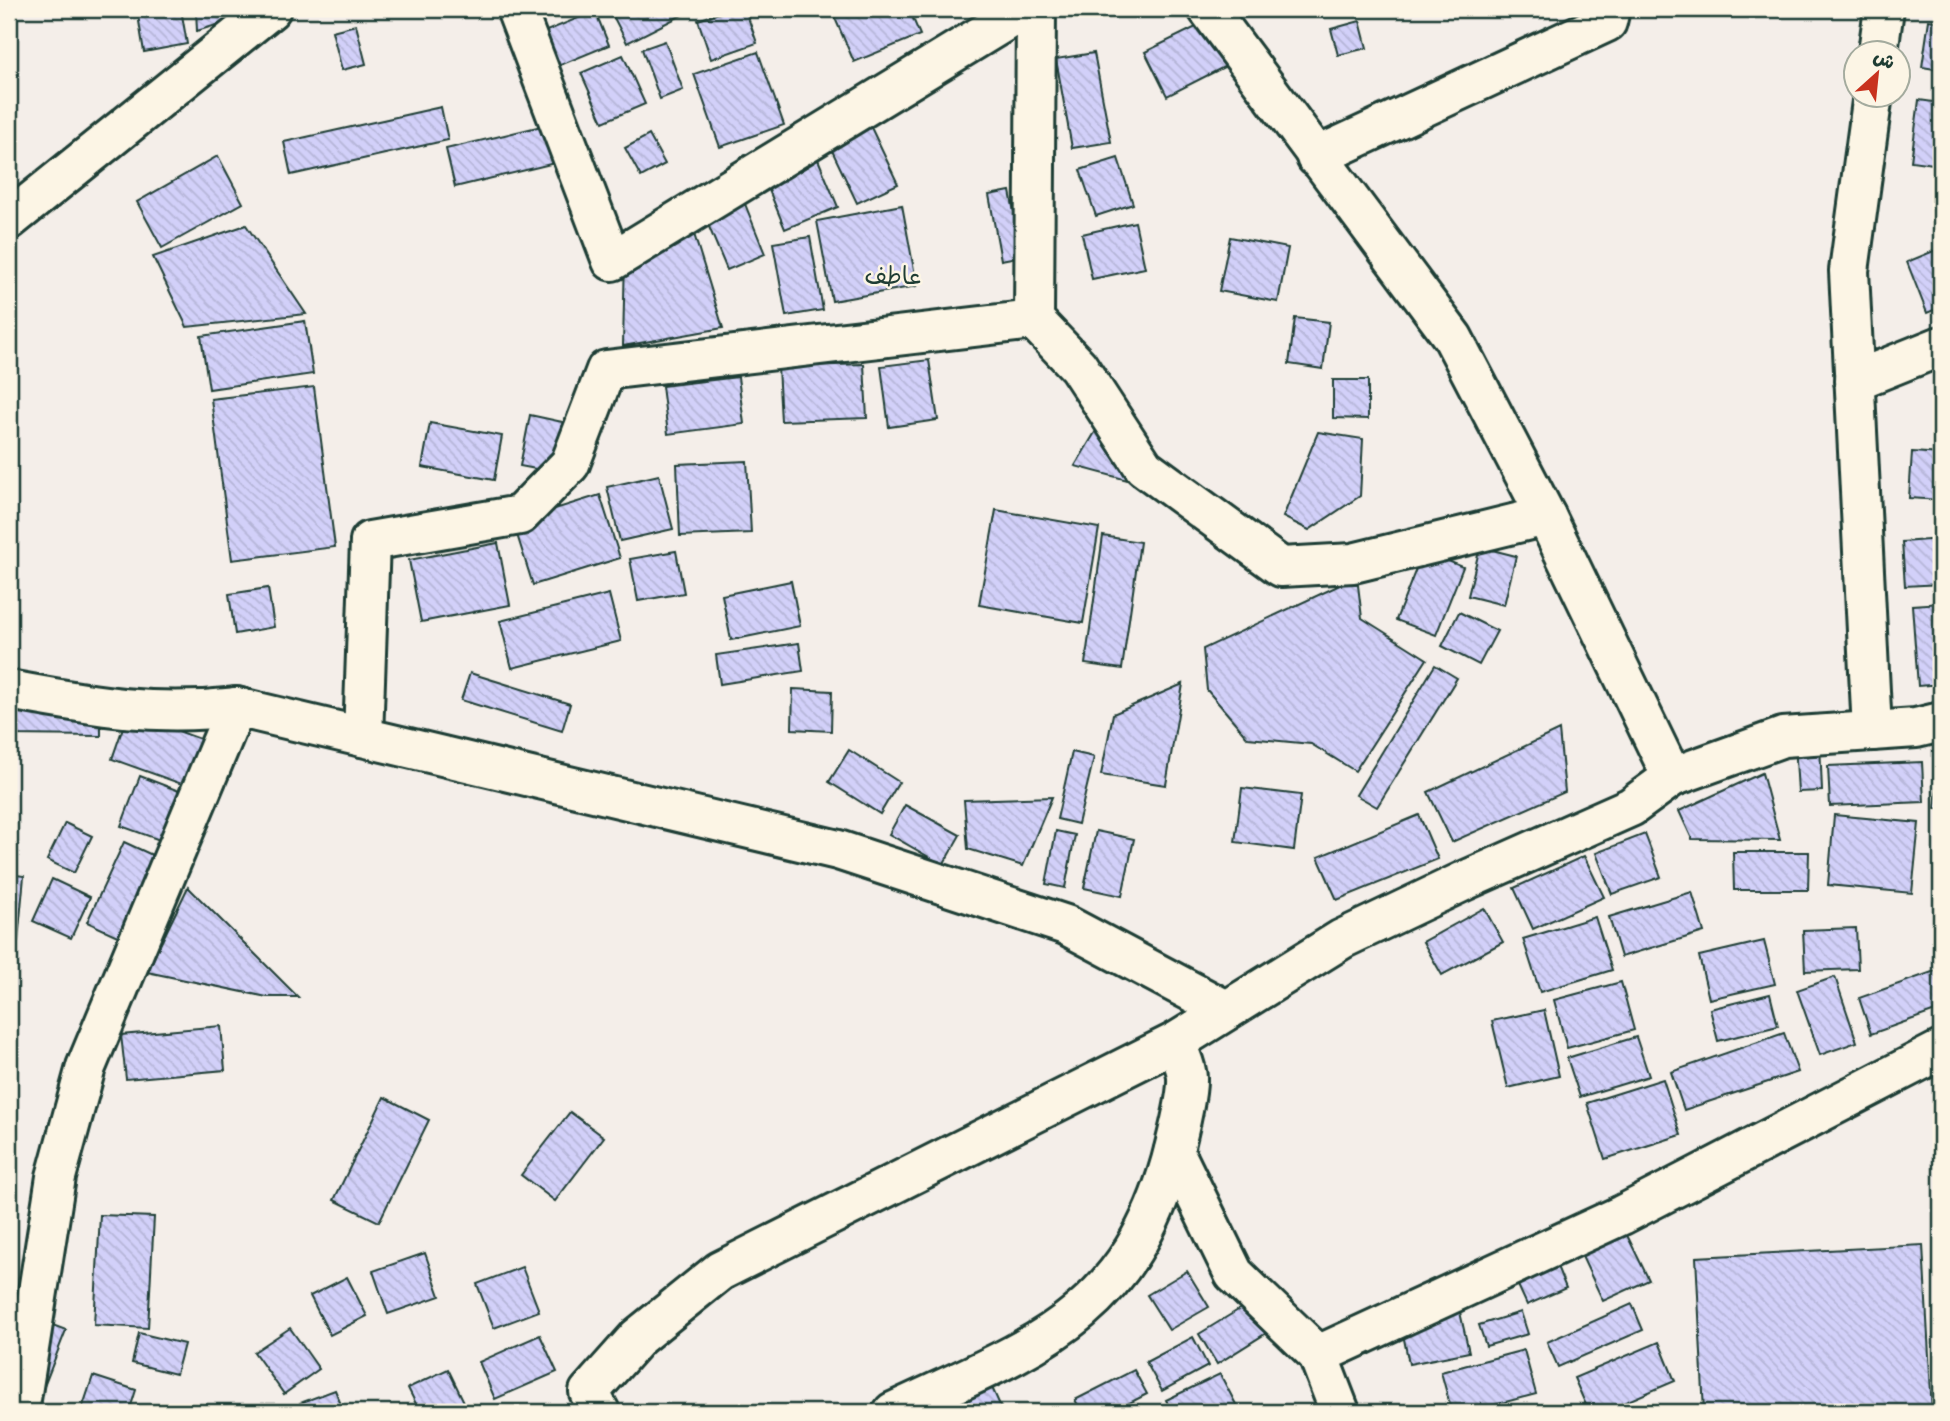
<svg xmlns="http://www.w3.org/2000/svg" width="1950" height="1421" font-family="'Gochi Hand','Playpen Sans Arabic',sans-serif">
<defs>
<pattern id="building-back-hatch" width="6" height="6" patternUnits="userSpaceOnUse" patternTransform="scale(1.75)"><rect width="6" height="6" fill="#d2d0f9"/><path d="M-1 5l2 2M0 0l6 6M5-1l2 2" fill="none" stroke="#b4b4d6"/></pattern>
</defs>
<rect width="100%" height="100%" fill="#f4eee9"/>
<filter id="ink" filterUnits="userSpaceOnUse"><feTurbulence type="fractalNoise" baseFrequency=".0143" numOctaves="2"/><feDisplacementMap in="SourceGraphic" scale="14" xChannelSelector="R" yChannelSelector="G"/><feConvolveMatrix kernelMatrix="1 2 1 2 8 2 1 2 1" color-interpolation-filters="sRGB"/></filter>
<g filter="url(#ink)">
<g fill="url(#building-back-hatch)" stroke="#1f3d34" stroke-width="2">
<polygon points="137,9 181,9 187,44 144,52"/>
<polygon points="196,9 237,9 236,19 197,31"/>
<polygon points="618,9 689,9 690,11 627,43 611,12"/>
<polygon points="731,9 745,9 757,43 711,59 698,20"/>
<polygon points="831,9 909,9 920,35 854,62"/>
<polygon points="595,11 609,45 558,66 544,32"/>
<polygon points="1929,20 1941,22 1941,70 1922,67"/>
<polygon points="1360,21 1367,48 1338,55 1331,29"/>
<polygon points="1204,23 1226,66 1167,96 1145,52"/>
<polygon points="356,25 366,64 342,70 332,31"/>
<polygon points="665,41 683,90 660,99 642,49"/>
<polygon points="758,52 784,125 720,147 694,74"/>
<polygon points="1094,53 1111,142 1072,148 1056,59"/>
<polygon points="623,55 645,104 603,122 581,73"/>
<polygon points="1919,100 1941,103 1941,165 1911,161"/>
<polygon points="441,107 448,140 291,175 284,142"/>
<polygon points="867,119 898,184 857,203 826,138"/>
<polygon points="554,123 563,161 455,187 446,149"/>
<polygon points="649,135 665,164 641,177 625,148"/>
<polygon points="218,156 243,203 162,248 137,202"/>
<polygon points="817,157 838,207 785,229 764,178"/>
<polygon points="1118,158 1133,204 1096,216 1080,170"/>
<polygon points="1010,191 1022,256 1001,260 989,195"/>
<polygon points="741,194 765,254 727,270 702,210"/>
<polygon points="902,205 917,286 832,301 817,221"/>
<polygon points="1135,222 1145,268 1092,279 1082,234"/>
<polygon points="246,225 306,314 187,327 153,257"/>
<polygon points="694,234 723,328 623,346 625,255"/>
<polygon points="810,237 823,310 786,316 773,243"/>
<polygon points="1230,237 1288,248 1278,302 1219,291"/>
<polygon points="1941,248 1941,307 1927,313 1907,262"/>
<polygon points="1295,318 1329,322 1323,369 1289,364"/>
<polygon points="305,321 313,374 209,389 201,336"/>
<polygon points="929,360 938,420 889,427 881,366"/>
<polygon points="864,364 867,418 781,421 778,367"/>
<polygon points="738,377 744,424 668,434 662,386"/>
<polygon points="1333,380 1368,380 1368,419 1333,418"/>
<polygon points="314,387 335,547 232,560 211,399"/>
<polygon points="530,415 567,423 557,473 520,466"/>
<polygon points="430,423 502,436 494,480 422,467"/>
<polygon points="1100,424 1131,481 1075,466"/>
<polygon points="1318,432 1363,439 1360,496 1309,530 1283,517"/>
<polygon points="1912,452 1941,454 1941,500 1909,498"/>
<polygon points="747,461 751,533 680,536 677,464"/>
<polygon points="659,475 673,529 620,541 607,487"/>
<polygon points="600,495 620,558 533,585 513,522"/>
<polygon points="996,510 1099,528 1083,623 979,605"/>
<polygon points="1103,536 1140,542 1122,669 1085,664"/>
<polygon points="1941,539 1941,584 1905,586 1902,542"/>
<polygon points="498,543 510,605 421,622 409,560"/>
<polygon points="1480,547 1516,556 1504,605 1468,596"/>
<polygon points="676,551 684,593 638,601 630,559"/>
<polygon points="1423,551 1463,567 1436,635 1396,620"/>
<polygon points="1357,577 1362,618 1427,659 1355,771 1311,744 1248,738 1207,690 1203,649"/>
<polygon points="791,581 800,626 731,640 722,595"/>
<polygon points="268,588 274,627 235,634 229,594"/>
<polygon points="609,594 621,641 512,668 500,621"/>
<polygon points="1941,603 1941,684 1918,686 1912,605"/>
<polygon points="1459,612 1497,631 1479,665 1442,646"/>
<polygon points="799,643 803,671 720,684 716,655"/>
<polygon points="1435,665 1457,678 1377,807 1356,795"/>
<polygon points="470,673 570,704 562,731 461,700"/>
<polygon points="1183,684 1166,785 1101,775 1113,714"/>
<polygon points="793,689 832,691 831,731 792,729"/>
<polygon points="9,704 101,705 101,736 9,735"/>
<polygon points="128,713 206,741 190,787 112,759"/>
<polygon points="1559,730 1565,792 1452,842 1428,792"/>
<polygon points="1820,742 1822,791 1798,792 1795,743"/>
<polygon points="1941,746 1941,809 1935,808"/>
<polygon points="849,750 899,782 880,814 829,782"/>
<polygon points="1072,752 1094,757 1078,824 1057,819"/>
<polygon points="1922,762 1924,802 1830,806 1828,766"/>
<polygon points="1762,773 1780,840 1692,839 1679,811"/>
<polygon points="140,776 187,794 168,843 121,826"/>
<polygon points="1242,788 1301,795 1294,850 1235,842"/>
<polygon points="1052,797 1023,866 968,849 964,800"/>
<polygon points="905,805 960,835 943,865 889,834"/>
<polygon points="1419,815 1438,859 1337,900 1318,857"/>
<polygon points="1834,815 1919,823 1912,893 1828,885"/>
<polygon points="65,823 92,836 74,873 47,860"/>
<polygon points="1056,831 1075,835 1065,888 1046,884"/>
<polygon points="1096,831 1134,839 1122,896 1084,888"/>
<polygon points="1645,834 1661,877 1612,894 1596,853"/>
<polygon points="124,842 163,860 126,940 87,922"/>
<polygon points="1733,852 1809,852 1808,890 1734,890"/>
<polygon points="1584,856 1604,897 1533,929 1514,888"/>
<polygon points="9,874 24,876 18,941 9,940"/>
<polygon points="52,879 90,897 71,938 33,921"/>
<polygon points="188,887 298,997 267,997 147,972"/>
<polygon points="1692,892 1704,932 1621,957 1609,917"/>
<polygon points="1484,908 1503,942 1442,975 1423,942"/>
<polygon points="1595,917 1612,970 1540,992 1523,939"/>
<polygon points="1856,928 1858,969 1805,971 1803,930"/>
<polygon points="1764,941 1775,984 1709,999 1699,956"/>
<polygon points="1941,953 1941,1009 1871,1034 1859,998 1938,970"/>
<polygon points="1835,977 1857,1042 1820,1055 1797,990"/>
<polygon points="1621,982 1634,1030 1567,1048 1554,1000"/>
<polygon points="1770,994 1778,1026 1718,1041 1710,1009"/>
<polygon points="1544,1010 1559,1076 1508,1088 1492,1021"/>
<polygon points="221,1026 225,1070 126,1079 121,1035"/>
<polygon points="1784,1033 1798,1072 1684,1110 1671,1072"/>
<polygon points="1636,1037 1649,1076 1580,1097 1567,1058"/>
<polygon points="1663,1079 1681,1135 1605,1159 1587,1103"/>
<polygon points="384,1097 429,1120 379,1222 334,1200"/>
<polygon points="570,1112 604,1137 555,1201 521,1175"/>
<polygon points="100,1215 154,1217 148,1328 94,1325"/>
<polygon points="1623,1227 1649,1280 1603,1301 1578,1248"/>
<polygon points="1923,1245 1932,1412 1704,1412 1696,1257"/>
<polygon points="425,1253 440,1296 388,1314 373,1271"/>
<polygon points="1556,1264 1566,1288 1527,1305 1516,1281"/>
<polygon points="522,1267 539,1311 494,1328 477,1284"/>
<polygon points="1187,1271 1209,1307 1169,1330 1147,1295"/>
<polygon points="347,1277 367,1316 330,1335 310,1296"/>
<polygon points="1274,1288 1292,1317 1217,1364 1199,1334"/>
<polygon points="1632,1304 1643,1330 1558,1367 1547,1342"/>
<polygon points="13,1310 66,1330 34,1412 9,1412 9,1320"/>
<polygon points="1460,1312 1469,1352 1409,1364 1401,1324"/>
<polygon points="1521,1312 1528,1334 1486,1346 1479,1325"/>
<polygon points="290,1328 319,1369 284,1394 254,1352"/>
<polygon points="139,1333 184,1344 176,1374 132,1363"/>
<polygon points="540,1335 557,1372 495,1399 479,1362"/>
<polygon points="1193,1337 1208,1366 1162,1391 1146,1362"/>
<polygon points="1659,1342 1675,1381 1602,1412 1589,1412 1574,1378"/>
<polygon points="1524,1350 1536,1394 1467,1412 1452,1412 1441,1372"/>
<polygon points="448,1369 466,1406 453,1412 420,1412 408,1388"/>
<polygon points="1134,1370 1147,1394 1112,1412 1082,1412 1075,1400"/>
<polygon points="1220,1374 1240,1412 1172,1412 1166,1400"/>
<polygon points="93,1376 136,1390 129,1412 81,1412"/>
<polygon points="990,1383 1003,1412 936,1412"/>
<polygon points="335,1390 344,1412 304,1412 300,1403"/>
</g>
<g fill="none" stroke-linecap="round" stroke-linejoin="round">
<defs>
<g id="street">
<polyline points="516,9 612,261 1025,9"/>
<polyline points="1208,9 1453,338 1546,516 1672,777"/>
<polyline points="1878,52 1884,9"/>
<polyline points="1316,157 1607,22 1610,9"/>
<polyline points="9,220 271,9"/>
<polyline points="1034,320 1036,9"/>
<polyline points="1854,381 1941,346"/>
<path d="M9 690C91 705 152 717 236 707L838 850 1066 925 1226 1010"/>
<polyline points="1872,731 1849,271 1873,94"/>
<polyline points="363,737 370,541 520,515 570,464 606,370 1034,320 1078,366 1144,467 1281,567 1353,563 1546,516"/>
<polyline points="1174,1151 1234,1274 1318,1355"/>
<polyline points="19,1412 56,1177 86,1067 236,707"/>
<polyline points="600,1412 589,1392 638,1337 720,1271 1176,1042 1342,939 1464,881 1631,807 1672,777 1783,737 1916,728 1941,722"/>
<path d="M893 1412C1029 1348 1126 1320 1171 1161 1176 1142 1188 1096 1187 1078 1187 1067 1179 1053 1176 1042"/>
<polyline points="1340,1412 1318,1355 1622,1215 1941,1050"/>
</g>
</defs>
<use href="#street" stroke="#1f3d34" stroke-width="44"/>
<use href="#street" stroke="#fcf5e5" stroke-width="38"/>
</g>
</g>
<g text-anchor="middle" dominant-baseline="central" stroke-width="5" stroke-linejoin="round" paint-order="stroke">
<g font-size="24" fill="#1f3d34" stroke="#fcf5e5">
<text x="893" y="279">عاطف</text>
</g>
</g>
<rect width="1950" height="1421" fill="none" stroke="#fcf5e5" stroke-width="35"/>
<rect x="18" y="18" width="1915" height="1386" fill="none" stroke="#1f3d34" stroke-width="2.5" filter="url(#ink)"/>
<g transform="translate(1877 74) rotate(27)"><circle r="33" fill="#fcf5e5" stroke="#a4ab9e" stroke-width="2"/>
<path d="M0-5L12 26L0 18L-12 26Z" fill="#c8321e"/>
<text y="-10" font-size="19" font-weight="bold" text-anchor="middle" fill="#1f3d34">ش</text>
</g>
</svg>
